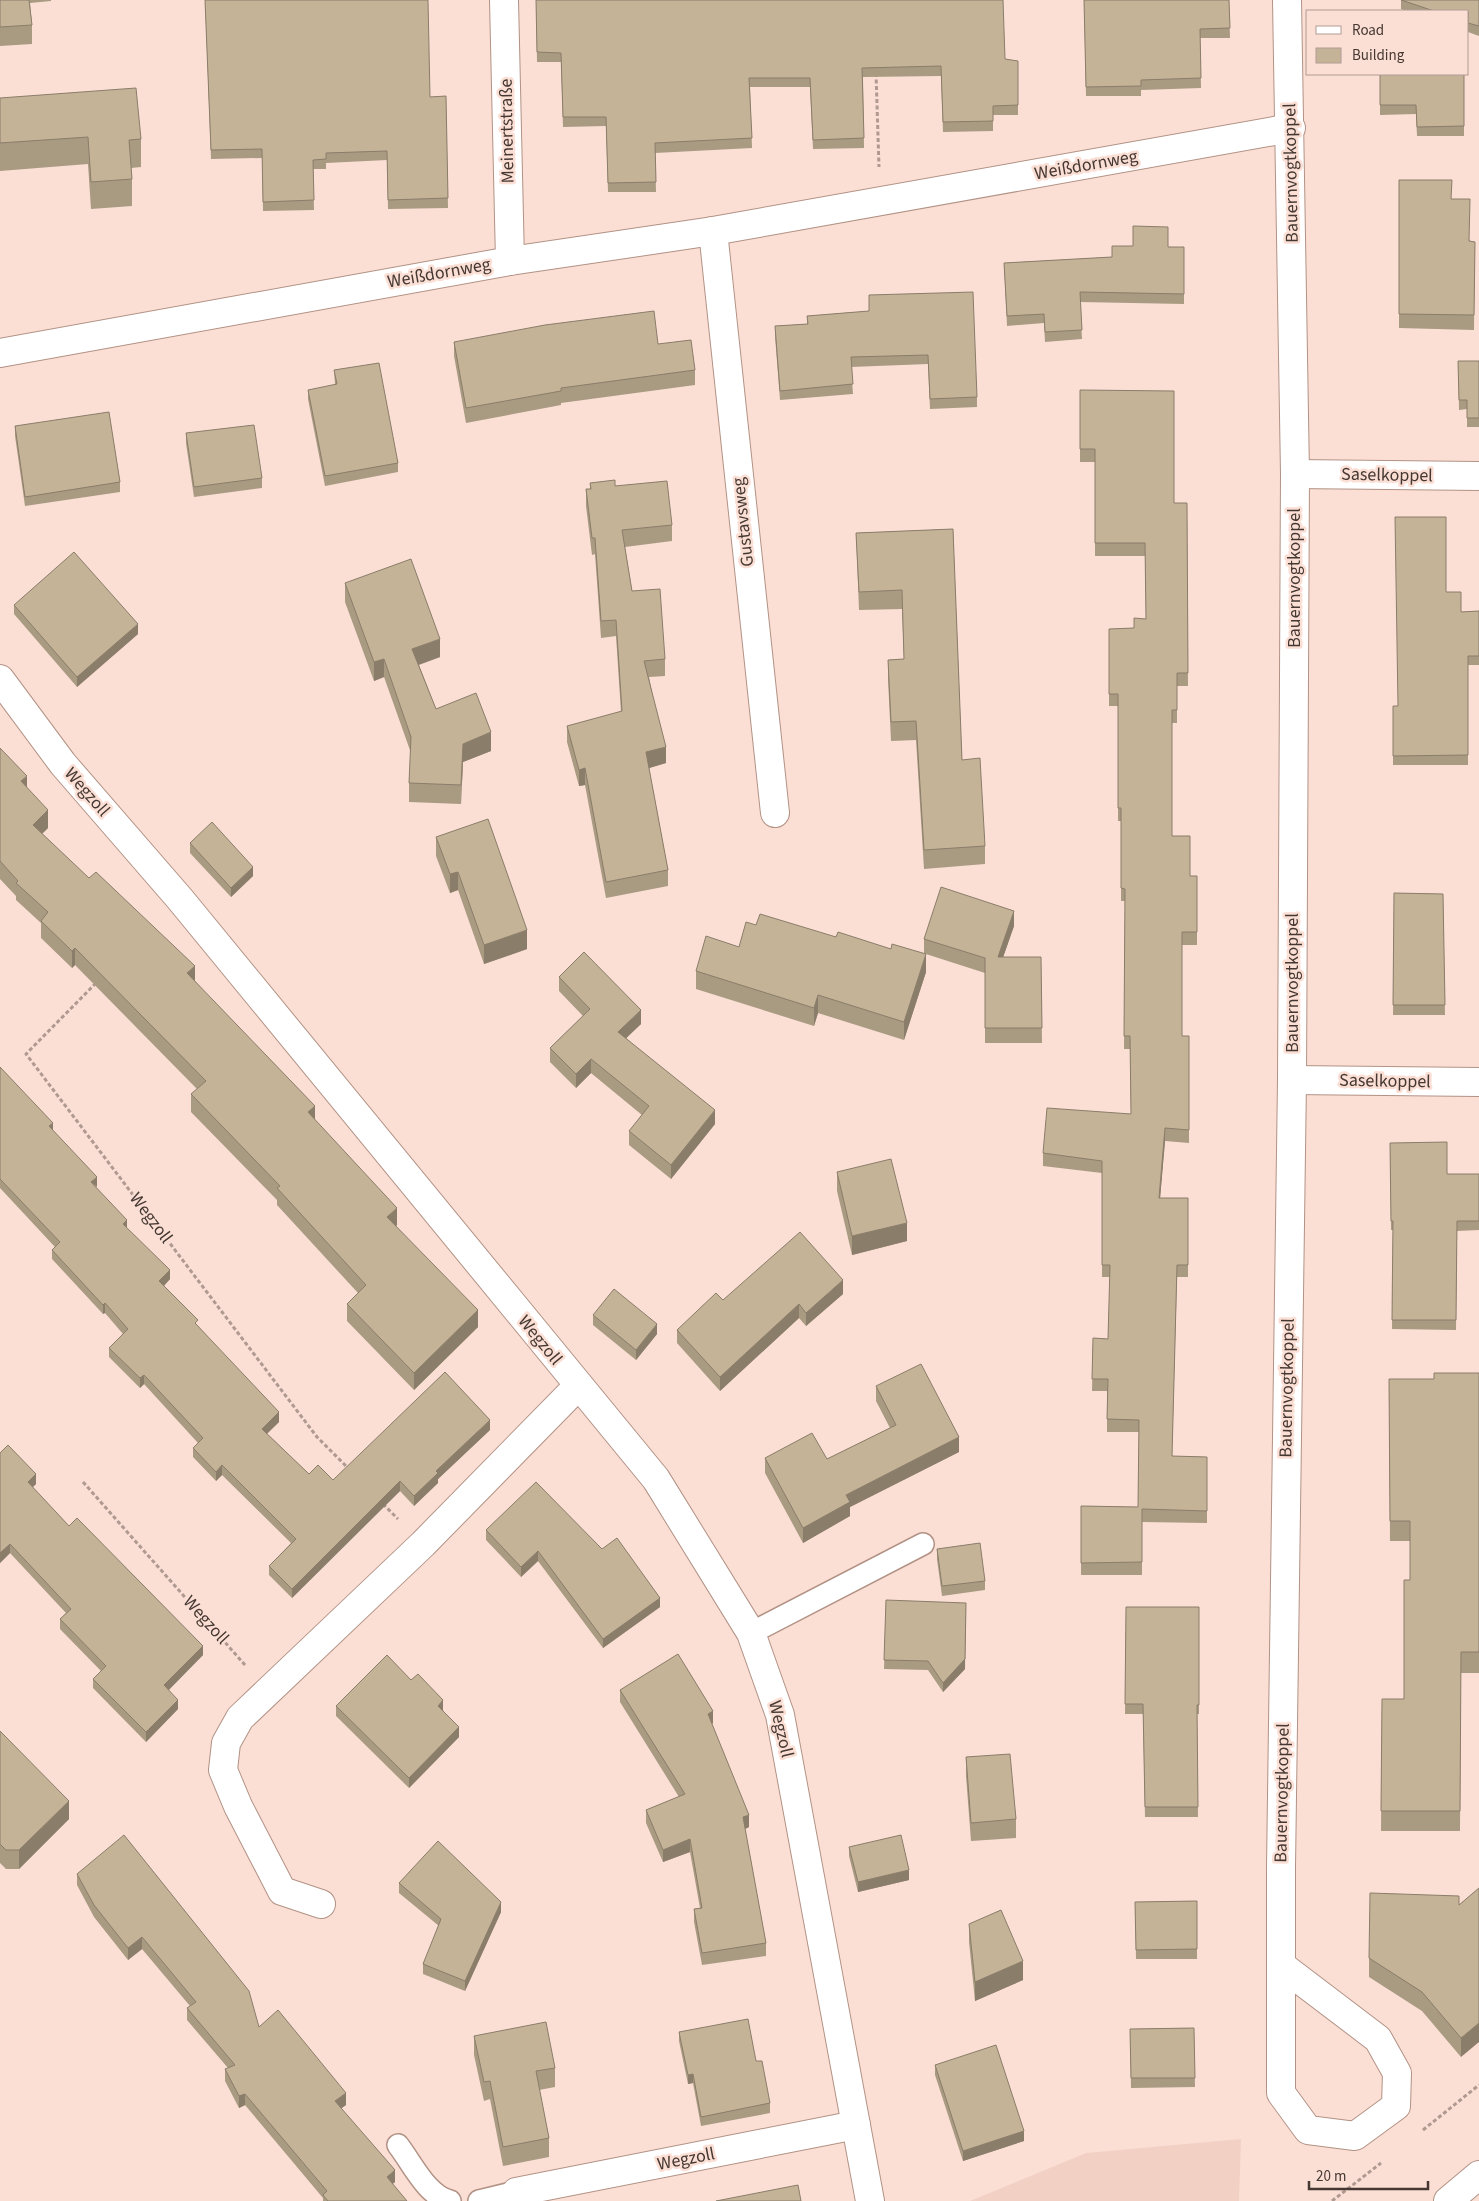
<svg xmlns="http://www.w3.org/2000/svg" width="1479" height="2201" font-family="'Source Sans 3',sans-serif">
<rect width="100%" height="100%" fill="#fbdfd5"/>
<polygon fill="#f2d1c4" points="1241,2139 1239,2201 970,2201 1086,2153"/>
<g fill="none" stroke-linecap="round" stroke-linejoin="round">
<defs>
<g id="service">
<polyline points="751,1633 923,1544"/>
<path d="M398 2145C412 2163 427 2196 450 2201"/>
<polyline points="479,2201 516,2192"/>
</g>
<g id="minor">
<polyline points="504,0 510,261"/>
<polyline points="713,231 775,813"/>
<polyline points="0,353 510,261 713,231 1291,128"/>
<polyline points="1295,474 1479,476"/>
<polyline points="0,679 63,764 180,899 656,1479 751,1633 780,1715 870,2201"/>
<polyline points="1292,1080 1479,1082"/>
<polyline points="321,1904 282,1891 238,1806 223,1770 226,1743 240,1718 423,1544 578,1386"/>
<polyline points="1282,1966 1378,2039 1397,2073 1396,2106 1355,2136 1308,2130 1281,2093 1281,1867 1292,1080 1295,474 1287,0"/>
<polyline points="516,2192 856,2125"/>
</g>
<polyline id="primary" points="1448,2201 1479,2175"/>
</defs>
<use href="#service" stroke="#b29285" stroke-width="24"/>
<use href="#minor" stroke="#b29285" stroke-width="30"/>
<use href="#primary" stroke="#b29285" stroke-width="30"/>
<g stroke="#af9991" stroke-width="3" stroke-dasharray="4 2.5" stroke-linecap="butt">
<polyline points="876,73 879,167"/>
<polyline points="96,983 26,1054 317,1437 349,1469"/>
<polyline points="83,1482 245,1665"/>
<polyline points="383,1504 398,1519"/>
<polyline points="1423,2130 1479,2085"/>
<polyline points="1332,2201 1381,2163"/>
</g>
<use href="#service" stroke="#fff" stroke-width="21"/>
<use href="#minor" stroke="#fff" stroke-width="28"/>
<use href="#primary" stroke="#fff" stroke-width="28"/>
</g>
<g fill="#a99a82">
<polygon points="0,0 51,0 51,1 30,3 32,25 32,44 0,46"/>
<polygon points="205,0 430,97 446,96 448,208 388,209 387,160 326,163 326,169 313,169 314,210 263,211 262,158 211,159"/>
<polygon points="536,0 1018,61 1018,115 993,115 993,131 943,132 941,76 863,77 864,148 813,149 810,87 750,87 752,148 655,153 656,192 608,192 606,126 563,127 561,62 537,62"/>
<polygon points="1084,0 1229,0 1230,38 1200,38 1201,88 1141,90 1141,96 1086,96"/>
<polygon points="1401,0 1479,0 1479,36 1468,32 1468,11 1406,11 1401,9"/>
<polygon points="1380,74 1464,74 1464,136 1417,136 1416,114 1380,115"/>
<polygon points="0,98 141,139 141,167 131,168 132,179 132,206 91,209 88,164 0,171"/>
<polygon points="1399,180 1452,199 1470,241 1475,242 1474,330 1399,328"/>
<polygon points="1168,247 1184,247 1184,304 1080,302 1082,339 1045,342 1044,323 1007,326 1004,263 1112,257"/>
<polygon points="869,295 977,397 977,407 930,409 928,364 851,367 853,394 780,400 775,336 775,326 807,324 807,316 869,311"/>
<polygon points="454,342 658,344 695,370 695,385 561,403 561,405 466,423 454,356"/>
<polygon points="1458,361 1479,361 1479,427 1467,427 1467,409 1459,410"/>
<polygon points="334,370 398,463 398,472 325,486 308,399 308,390 335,385"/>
<polygon points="1080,390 1174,503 1187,503 1188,686 1177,686 1177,723 1172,723 1172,836 1190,876 1197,876 1197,945 1182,945 1182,1036 1189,1036 1189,1143 1165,1141 1160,1198 1188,1198 1188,1277 1177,1277 1172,1456 1207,1457 1207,1523 1142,1522 1142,1575 1081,1575 1081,1506 1138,1507 1139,1432 1107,1432 1107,1391 1092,1391 1093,1338 1108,1339 1110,1277 1102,1277 1102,1173 1043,1166 1043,1153 1131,1114 1130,1049 1124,1049 1125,901 1121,901 1121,821 1118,821 1118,706 1109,706 1109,629 1134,628 1146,619 1145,556 1095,556 1095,462 1080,462"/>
<polygon points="15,426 120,482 120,492 25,506 15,436"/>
<polygon points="186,433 262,478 262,488 194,497 186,443"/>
<polygon points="590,483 615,486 672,525 672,541 625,547 632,591 665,659 665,676 649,677 666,763 649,768 668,870 668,886 606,898 585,785 579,786 567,742 567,726 621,712 616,636 601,638 595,554 592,555 586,506 586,489 590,489"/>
<polygon points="953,529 962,760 985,846 985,864 924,869 916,740 891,741 888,679 888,660 904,659 902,609 859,610 856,533"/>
<polygon points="345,583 440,657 419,665 436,709 491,751 463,762 461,804 409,802 409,783 411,753 384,677 374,681 345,602"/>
<polygon points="1446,592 1461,612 1479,611 1479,665 1468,665 1468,765 1393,765 1393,706 1398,706"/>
<polygon points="14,605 138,634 77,687 14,614"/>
<polygon points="0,748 27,788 48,828 42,834 195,981 315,1120 397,1225 396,1226 478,1327 414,1390 347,1321 347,1304 358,1293 277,1205 277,1200 191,1112 191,1094 197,1089 75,965 72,968 41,938 41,923 16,900 16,896 0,879"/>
<polygon points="436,837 527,949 484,964 458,890 450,893 436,856"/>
<polygon points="190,843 253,876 231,897 190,853"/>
<polygon points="1394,893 1443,894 1445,1015 1393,1015"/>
<polygon points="756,925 836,937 891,949 924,954 924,939 1014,926 1003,957 1041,957 1042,1043 985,1043 985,973 926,954 926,972 904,1040 818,1013 814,1026 696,989 696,971 739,947"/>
<polygon points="559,977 641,1024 626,1038 715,1124 671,1179 629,1145 629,1131 642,1115 591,1073 576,1088 550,1062 550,1048 583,1016 559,991"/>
<polygon points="0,1067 53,1131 127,1228 170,1279 164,1286 279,1422 267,1434 309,1474 333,1480 490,1430 438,1479 438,1483 414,1506 400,1491 292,1598 269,1575 269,1566 291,1543 222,1475 216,1481 193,1457 193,1448 198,1443 144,1384 140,1388 109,1357 109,1348 123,1334 105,1313 103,1314 52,1259 52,1250 55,1247 0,1188"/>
<polygon points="1390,1143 1447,1174 1479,1174 1479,1230 1457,1231 1456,1330 1392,1329 1393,1230 1391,1230"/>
<polygon points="837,1172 907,1241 852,1255 837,1191"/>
<polygon points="843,1294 806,1326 799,1318 720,1391 677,1343 677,1330 723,1300"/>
<polygon points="593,1315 657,1334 636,1360 593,1325"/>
<polygon points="1479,1373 1479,1673 1461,1673 1460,1831 1381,1831 1382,1699 1404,1699 1410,1580 1410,1541 1390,1541 1389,1379 1434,1379"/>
<polygon points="876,1386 959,1452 850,1507 850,1516 803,1543 765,1473 765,1458 827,1459 890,1428 876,1401"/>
<polygon points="0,1453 36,1484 32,1487 69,1526 203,1655 168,1690 178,1709 146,1742 93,1688 93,1679 101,1671 60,1629 60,1619 66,1613 10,1553 0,1563"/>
<polygon points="486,1530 602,1549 660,1607 603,1648 538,1561 521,1577 486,1540"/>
<polygon points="937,1549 985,1581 985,1590 942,1596 937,1559"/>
<polygon points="886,1600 965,1669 943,1692 928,1670 884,1669"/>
<polygon points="1126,1607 1199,1607 1199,1714 1197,1714 1198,1817 1145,1817 1143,1714 1125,1714"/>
<polygon points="411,1680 443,1710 459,1737 409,1788 336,1716 336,1706"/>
<polygon points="620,1690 713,1723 712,1724 749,1827 745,1829 766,1943 766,1956 702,1965 694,1922 694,1909 700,1908 690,1852 663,1862 646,1823 646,1810 679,1797 620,1702"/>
<polygon points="0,1731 69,1819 19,1869 6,1869 0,1863"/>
<polygon points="966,1757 1016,1819 1016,1838 971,1841 966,1776"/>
<polygon points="849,1847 909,1880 858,1892 849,1856"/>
<polygon points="77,1874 259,2027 346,2105 341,2108 395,2182 392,2184 407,2201 323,2201 323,2198 245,2105 239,2108 225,2081 225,2069 228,2068 187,2020 187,2008 190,2006 142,1949 128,1960 94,1917 77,1885"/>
<polygon points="399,1883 501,1912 465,1991 423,1974 423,1964 439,1926 399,1893"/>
<polygon points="1479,1888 1461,2057 1422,2011 1369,1977 1369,1958 1459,1905"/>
<polygon points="1197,1901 1197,1959 1136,1959 1135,1902"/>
<polygon points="969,1924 1023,1980 975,2001 969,1942"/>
<polygon points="1194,2028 1195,2087 1131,2088 1130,2029"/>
<polygon points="679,2032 756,2061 770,2103 770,2113 701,2126 693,2083 688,2084 679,2041"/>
<polygon points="474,2036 555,2068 555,2087 539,2090 549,2138 549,2157 503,2166 490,2099 484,2101 474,2055"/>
<polygon points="935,2065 1024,2141 963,2161 935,2075"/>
</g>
<g fill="#8a7d6a">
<polygon points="138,624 138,634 77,687 77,677"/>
<polygon points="440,639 440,657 412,667 412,649"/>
<polygon points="384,659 384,677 374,681 374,662"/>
<polygon points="491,732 491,751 463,762 461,804 463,744"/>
<polygon points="666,747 666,763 646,769 646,752"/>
<polygon points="585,768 585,785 579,786 579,770"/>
<polygon points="27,776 27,793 21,781"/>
<polygon points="48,810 48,828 33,842 33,825"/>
<polygon points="253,867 253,876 231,897 231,888"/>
<polygon points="458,872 458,890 450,893 450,874"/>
<polygon points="1014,911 1014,926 998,972 998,957"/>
<polygon points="527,930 527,949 484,964 484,945"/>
<polygon points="75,948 75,965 72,968 72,951"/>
<polygon points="926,954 926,972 904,1040 904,1022"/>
<polygon points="195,966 195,983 187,973"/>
<polygon points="818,995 818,1013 814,1026 814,1008"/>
<polygon points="641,1010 641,1024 618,1046 618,1032"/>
<polygon points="591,1059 591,1073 576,1088 576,1074"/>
<polygon points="315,1106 315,1123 308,1112"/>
<polygon points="715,1110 715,1124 671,1179 671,1165"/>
<polygon points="53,1123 53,1132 49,1126"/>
<polygon points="1165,1128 1165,1141 1159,1211 1159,1198"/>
<polygon points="97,1177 97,1187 91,1182"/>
<polygon points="397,1208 397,1225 387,1235 387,1217"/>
<polygon points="127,1220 127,1229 123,1224"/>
<polygon points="907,1223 907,1241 852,1255 852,1236"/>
<polygon points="170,1270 170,1279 159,1291 159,1281"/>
<polygon points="843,1280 843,1294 806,1326 806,1313"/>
<polygon points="105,1303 105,1313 103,1314 103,1305"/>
<polygon points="799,1304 799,1318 720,1391 720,1377"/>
<polygon points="478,1310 478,1327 414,1390 414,1373"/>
<polygon points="657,1324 657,1334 636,1360 636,1350"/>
<polygon points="144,1375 144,1384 140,1388 140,1378"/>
<polygon points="279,1412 279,1422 262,1438 262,1429"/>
<polygon points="490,1420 490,1430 438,1479 438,1483 414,1506 414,1496 436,1471"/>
<polygon points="959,1437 959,1452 850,1507 850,1516 803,1543 803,1528 846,1495"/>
<polygon points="222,1465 222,1475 216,1481 216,1472"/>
<polygon points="36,1474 36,1484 28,1492 28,1482"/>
<polygon points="400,1481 400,1491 292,1598 292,1589"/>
<polygon points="10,1544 10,1553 0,1563 0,1553"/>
<polygon points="538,1551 538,1561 521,1577 521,1567"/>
<polygon points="660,1598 660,1607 603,1648 603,1639"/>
<polygon points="966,1603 965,1669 943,1692 943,1683"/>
<polygon points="203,1646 203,1655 164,1695 164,1685"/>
<polygon points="178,1700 178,1709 146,1742 146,1732"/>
<polygon points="443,1700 443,1710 438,1715 438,1706"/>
<polygon points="713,1711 713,1723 708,1726 708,1714"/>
<polygon points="459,1727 459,1737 409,1788 409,1778"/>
<polygon points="69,1801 69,1819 19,1869 19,1850"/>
<polygon points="749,1815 749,1827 743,1830 743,1817"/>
<polygon points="690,1839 690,1852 663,1862 663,1850"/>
<polygon points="909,1870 909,1880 858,1892 858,1882"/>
<polygon points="501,1902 501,1912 465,1991 465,1981"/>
<polygon points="142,1937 142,1949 128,1960 128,1948"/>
<polygon points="1023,1961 1023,1980 975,2001 975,1982"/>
<polygon points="1479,2023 1479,2042 1461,2057 1461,2038"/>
<polygon points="693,2074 693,2083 688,2084 688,2075"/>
<polygon points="346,2093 346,2105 335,2113 335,2101"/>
<polygon points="245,2094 245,2105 239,2108 239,2096"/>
<polygon points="1024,2131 1024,2141 963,2161 963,2151"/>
<polygon points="395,2170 395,2182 387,2189 387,2177"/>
</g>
<g fill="#c5b397" stroke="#8a7d6a">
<polygon points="0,0 29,0 32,25 0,27"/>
<polygon points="205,0 428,0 430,97 446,96 448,198 388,200 387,151 326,153 326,159 313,160 314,200 263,202 262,149 211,150"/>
<polygon points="536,0 1003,0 1005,59 1018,61 1018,105 993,106 993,121 943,122 941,66 862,68 864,138 813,140 810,78 749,78 752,138 655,143 656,182 608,183 606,117 563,117 561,53 537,52"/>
<polygon points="1084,0 1229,0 1230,28 1200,29 1201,78 1141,80 1141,86 1086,87"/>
<polygon points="1401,0 1479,0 1479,26 1468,23 1468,11 1434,11"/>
<polygon points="1380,74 1464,74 1464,126 1417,127 1416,105 1380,105"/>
<polygon points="136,88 141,139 129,140 132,179 91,182 88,137 0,143 0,98"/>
<polygon points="1399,180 1452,180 1451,199 1470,199 1469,241 1475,242 1474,315 1399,314"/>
<polygon points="1133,226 1168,227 1168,247 1184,247 1184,294 1080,292 1082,330 1045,332 1044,314 1007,316 1004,263 1112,257 1112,246 1133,246"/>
<polygon points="973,292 977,397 930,399 928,355 851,357 853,384 780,391 775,326 808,324 807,316 869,311 869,295"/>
<polygon points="654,311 658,344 691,340 695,370 561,388 561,391 466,408 454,342 545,325"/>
<polygon points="1458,361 1479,361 1479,418 1467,418 1467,400 1459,400"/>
<polygon points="379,363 398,463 325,476 308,390 337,384 334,370"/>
<polygon points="1080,390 1174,391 1174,503 1187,503 1188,673 1177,673 1177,710 1172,710 1172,836 1190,836 1190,876 1197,876 1197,932 1182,932 1182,1036 1189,1036 1189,1130 1165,1128 1159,1198 1188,1198 1188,1265 1177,1265 1172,1456 1207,1457 1207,1511 1142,1509 1142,1562 1081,1563 1081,1506 1138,1507 1139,1420 1107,1419 1108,1379 1092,1379 1093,1338 1108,1339 1110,1265 1102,1265 1102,1161 1043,1153 1047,1108 1131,1114 1130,1036 1124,1036 1125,889 1121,888 1121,808 1118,808 1118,694 1109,694 1109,629 1134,628 1134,618 1146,619 1145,543 1095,543 1095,449 1080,449"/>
<polygon points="109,412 120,482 25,497 15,426"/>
<polygon points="254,425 262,478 194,487 186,433"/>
<polygon points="615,480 615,486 667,481 672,525 622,530 632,591 660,589 665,659 644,661 666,747 646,752 668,870 606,882 585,768 579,770 567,726 622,711 616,620 601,621 595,538 592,538 586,489 591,489 590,483"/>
<polygon points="1395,517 1446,517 1446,592 1461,592 1461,612 1479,611 1479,656 1468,656 1468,755 1393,756 1393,706 1398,706"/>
<polygon points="953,529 962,760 980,758 985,846 924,850 916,721 891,722 888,660 904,659 902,590 859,592 856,533"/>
<polygon points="74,552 138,624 77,677 14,605"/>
<polygon points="411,559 440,639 412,649 436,709 476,693 491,732 463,744 461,785 409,783 411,737 384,659 374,662 345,583"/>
<polygon points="0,748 27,776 21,781 48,810 33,825 89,878 96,872 195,966 187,973 315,1106 308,1112 397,1208 387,1217 478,1310 414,1373 347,1304 366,1285 277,1188 280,1186 191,1094 206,1081 75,948 72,951 41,921 48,912 16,883 18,881 0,861"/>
<polygon points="488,819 527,930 484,945 458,872 450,874 436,837"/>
<polygon points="212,822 253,867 231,888 190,843"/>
<polygon points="941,887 1014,911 998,957 1041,957 1042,1028 985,1028 985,958 924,939"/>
<polygon points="1394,893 1443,894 1445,1005 1393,1005"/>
<polygon points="760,914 836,937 838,932 891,949 892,944 926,954 904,1022 818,995 814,1008 696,971 706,936 739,947 746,922 756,925"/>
<polygon points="584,952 641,1010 618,1032 715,1110 671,1165 629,1131 649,1106 591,1059 576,1074 550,1048 590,1009 559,977"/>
<polygon points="0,1067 53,1123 49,1126 97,1177 91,1182 127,1220 123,1224 170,1270 159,1281 198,1320 195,1323 279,1412 262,1429 309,1474 318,1465 333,1480 445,1372 490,1420 436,1471 438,1473 414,1496 400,1481 292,1589 269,1566 296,1539 222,1465 216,1472 193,1448 203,1438 144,1375 140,1378 109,1348 128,1329 105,1303 103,1305 52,1250 60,1242 0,1179"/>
<polygon points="1447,1142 1447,1174 1479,1174 1479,1221 1457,1221 1456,1320 1392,1320 1393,1221 1391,1221 1390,1143"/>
<polygon points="891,1159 907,1223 852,1236 837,1172"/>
<polygon points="800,1232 843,1280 806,1313 799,1304 720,1377 677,1330 716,1293 723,1300"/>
<polygon points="614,1289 657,1324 636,1350 593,1315"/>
<polygon points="921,1364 959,1437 846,1495 850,1502 803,1528 765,1458 812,1433 827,1459 896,1425 876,1386"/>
<polygon points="1434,1373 1479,1373 1479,1652 1461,1652 1460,1811 1381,1811 1382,1699 1404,1699 1404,1580 1410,1580 1410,1521 1390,1521 1389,1379 1434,1379"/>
<polygon points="8,1445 36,1474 28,1482 69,1526 77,1518 203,1646 164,1685 178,1700 146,1732 93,1679 106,1666 60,1619 71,1609 10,1544 0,1553 0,1453"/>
<polygon points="536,1482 602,1549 617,1538 660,1598 603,1639 538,1551 521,1567 486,1530"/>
<polygon points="980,1543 985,1581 942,1586 937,1549"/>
<polygon points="886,1600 966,1603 965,1659 943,1683 928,1661 884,1660"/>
<polygon points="1126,1607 1199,1607 1199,1705 1197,1705 1198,1807 1145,1807 1143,1704 1125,1704"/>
<polygon points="678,1654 713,1711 708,1714 749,1815 743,1817 766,1943 702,1953 694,1909 702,1908 690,1839 663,1850 646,1810 685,1794 620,1690"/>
<polygon points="387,1655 411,1680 418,1674 443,1700 438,1706 459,1727 409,1778 336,1706"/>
<polygon points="0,1731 69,1801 19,1850 6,1850 0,1844"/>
<polygon points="1010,1754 1016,1819 971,1823 966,1757"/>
<polygon points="124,1835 249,1991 259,2027 278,2010 346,2093 335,2101 395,2170 387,2177 407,2201 328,2201 323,2195 327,2191 245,2094 239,2096 225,2069 235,2065 187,2008 196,2002 142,1937 128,1948 94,1905 77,1874"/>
<polygon points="901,1835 909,1870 858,1882 849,1847"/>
<polygon points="438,1841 501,1902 465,1981 423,1964 441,1919 399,1883"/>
<polygon points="1479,1888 1479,2023 1461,2038 1422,1992 1369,1958 1370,1893 1459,1896 1459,1905"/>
<polygon points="1197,1901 1197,1949 1136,1950 1135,1902"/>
<polygon points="1001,1910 1023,1961 975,1982 969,1924"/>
<polygon points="748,2019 756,2061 762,2061 770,2103 701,2117 693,2074 688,2075 679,2032"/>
<polygon points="546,2022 555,2068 536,2071 549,2138 503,2147 490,2081 484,2082 474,2036"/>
<polygon points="1194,2028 1195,2078 1131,2078 1130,2029"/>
<polygon points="996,2045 1024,2131 963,2151 935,2065"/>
<polygon points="798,2185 801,2201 716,2201"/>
</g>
<g text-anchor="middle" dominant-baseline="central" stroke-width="5" stroke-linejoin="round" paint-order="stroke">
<g font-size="18" fill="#453832" stroke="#fbdfd5">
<text transform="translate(507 131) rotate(-91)">Meinertstraße</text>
<text transform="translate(1086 165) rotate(-10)">Weißdornweg</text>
<text transform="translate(1291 173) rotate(-91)">Bauernvogtkoppel</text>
<text transform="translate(439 273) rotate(-10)">Weißdornweg</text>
<text transform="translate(1387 475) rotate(1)">Saselkoppel</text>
<text transform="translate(743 522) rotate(-96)">Gustavsweg</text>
<text transform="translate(1294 578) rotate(-90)">Bauernvogtkoppel</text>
<text transform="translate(87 792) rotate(49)">Wegzoll</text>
<text transform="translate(1292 983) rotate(-90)">Bauernvogtkoppel</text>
<text transform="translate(1385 1081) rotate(1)">Saselkoppel</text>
<text transform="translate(151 1218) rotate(53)">Wegzoll</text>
<text transform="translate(540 1340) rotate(51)">Wegzoll</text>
<text transform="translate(1287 1388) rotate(-89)">Bauernvogtkoppel</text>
<text transform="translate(206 1620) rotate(48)">Wegzoll</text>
<text transform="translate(781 1729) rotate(77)">Wegzoll</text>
<text transform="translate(1282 1793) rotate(-89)">Bauernvogtkoppel</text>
<text transform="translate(686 2159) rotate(-11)">Wegzoll</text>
</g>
</g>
<rect x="1306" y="10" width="162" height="65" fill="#fbdfd5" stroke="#b29c94"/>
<rect x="1316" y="26" width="25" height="8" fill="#ffffff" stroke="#b29c94"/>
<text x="1352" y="35" font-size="15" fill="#453832">Road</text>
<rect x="1316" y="48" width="25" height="15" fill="#c5b397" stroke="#b29c94"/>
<text x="1352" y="60" font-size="15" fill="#453832">Building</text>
<path d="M1309 2181v8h119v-8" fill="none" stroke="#453832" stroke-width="2.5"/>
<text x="1316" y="2181" font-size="15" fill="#453832" stroke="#fbdfd5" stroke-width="4" paint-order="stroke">20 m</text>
</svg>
